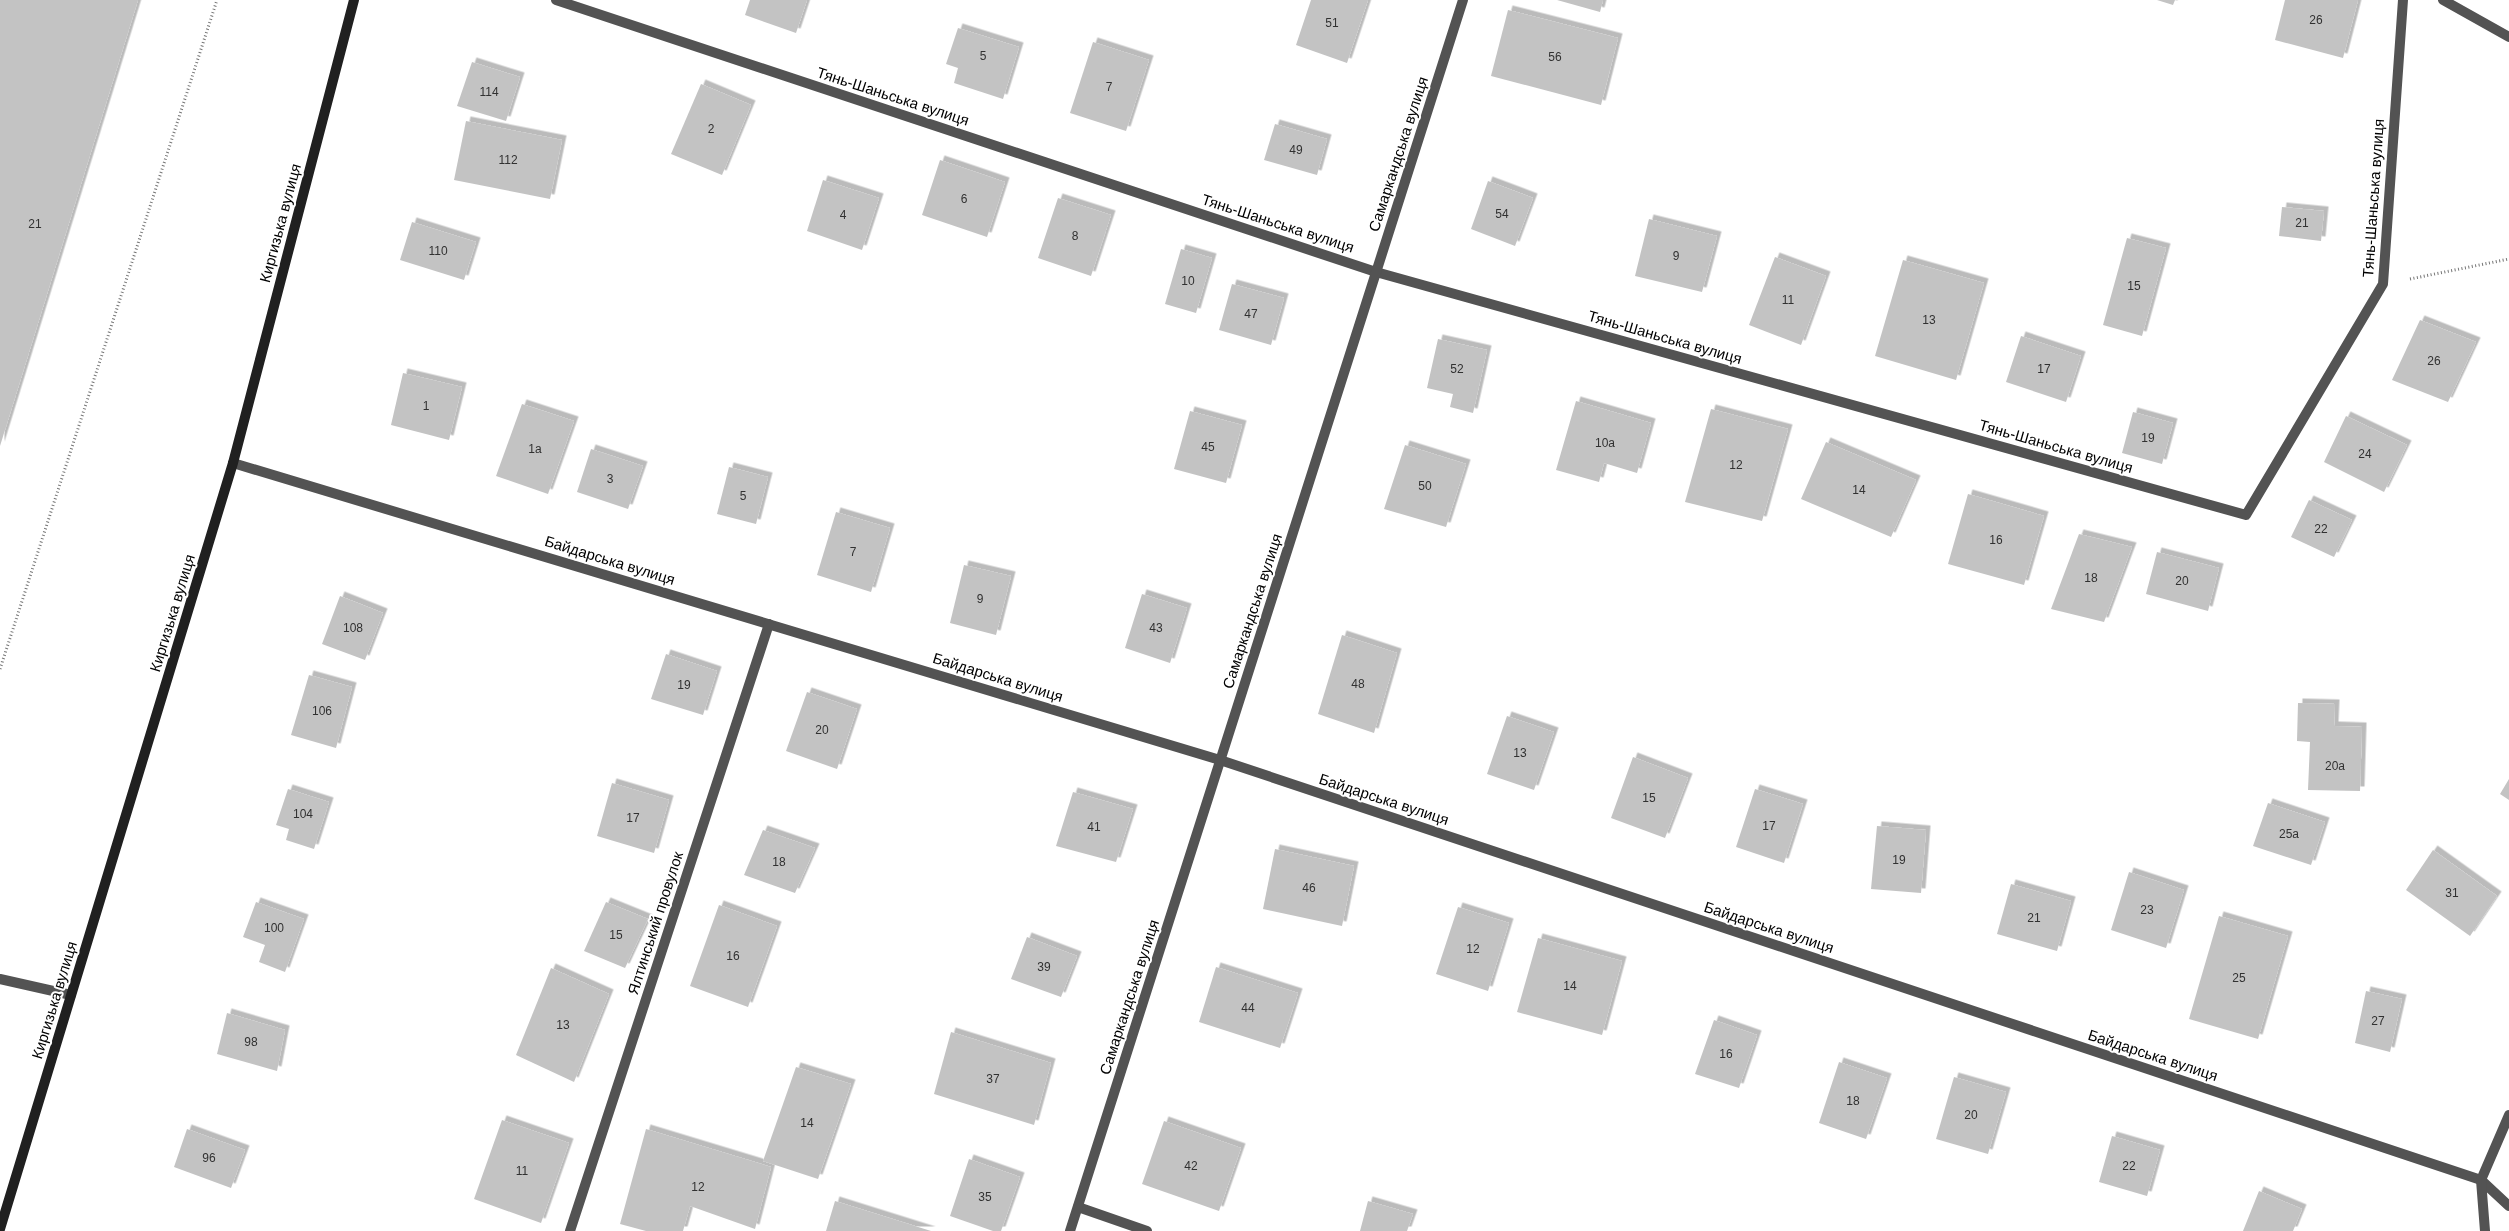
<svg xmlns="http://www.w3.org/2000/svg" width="2509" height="1231" font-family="Arial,sans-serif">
<defs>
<filter id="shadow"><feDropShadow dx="4.5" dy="-4.5" stdDeviation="0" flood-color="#0004"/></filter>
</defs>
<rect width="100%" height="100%" fill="#fff"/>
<g fill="#c3c3c3" filter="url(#shadow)">
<polygon points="0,0 138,0 0,446"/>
<polygon points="750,0 807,0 796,33 745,15"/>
<polygon points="1311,0 1368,0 1347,63 1296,45"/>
<polygon points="1557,0 1603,0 1600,12"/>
<polygon points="2157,0 2175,0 2173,5"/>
<polygon points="2285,0 2358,0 2343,58 2275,40"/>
<polygon points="1508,10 1618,38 1601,105 1491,76"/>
<polygon points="958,28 1019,47 1003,99 954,83 958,68 946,64"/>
<polygon points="1093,42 1149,60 1126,131 1070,113"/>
<polygon points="472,62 520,77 506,121 457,106"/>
<polygon points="701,84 751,105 722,175 671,154"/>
<polygon points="466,121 562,140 550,199 454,180"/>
<polygon points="1275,124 1327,139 1317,175 1264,160"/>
<polygon points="940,160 1005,182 987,237 922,215"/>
<polygon points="823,180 879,198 862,250 807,231"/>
<polygon points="1488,181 1533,198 1515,246 1471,229"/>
<polygon points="1058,198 1111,215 1091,276 1038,258"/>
<polygon points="2282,207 2324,211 2321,241 2279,236"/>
<polygon points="1649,219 1717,236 1702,292 1635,276"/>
<polygon points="412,222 476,242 464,280 400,260"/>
<polygon points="2127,238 2166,248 2142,336 2103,325"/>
<polygon points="1181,249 1212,258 1196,313 1165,304"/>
<polygon points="1775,257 1826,276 1801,345 1749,325"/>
<polygon points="1903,260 1984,283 1956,380 1875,356"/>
<polygon points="1232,284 1284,298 1271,345 1219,330"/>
<polygon points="2420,320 2476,342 2448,402 2392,380"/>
<polygon points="2021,336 2081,356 2066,402 2006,382"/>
<polygon points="1438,339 1487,350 1473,413 1450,407 1453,394 1427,388"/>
<polygon points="403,373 462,387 449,440 391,425"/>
<polygon points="1576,401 1651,423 1637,473 1604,463 1599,482 1556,470"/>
<polygon points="522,404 574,421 548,494 496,476"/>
<polygon points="1711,409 1788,429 1762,521 1685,502"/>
<polygon points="1190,411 1242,425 1226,483 1174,469"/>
<polygon points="2133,412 2173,423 2162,464 2122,453"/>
<polygon points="2346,416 2407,445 2384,492 2324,462"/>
<polygon points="1826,442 1916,480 1891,537 1801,499"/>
<polygon points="1405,445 1466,464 1446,527 1384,509"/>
<polygon points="591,449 643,466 628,509 577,492"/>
<polygon points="729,467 768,477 756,524 717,514"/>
<polygon points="1968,494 2044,516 2024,585 1948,564"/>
<polygon points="2309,500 2352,520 2334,557 2291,537"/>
<polygon points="836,512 890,528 871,592 817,575"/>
<polygon points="2079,534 2132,547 2104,622 2051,609"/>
<polygon points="2157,552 2219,568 2208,611 2146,594"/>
<polygon points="964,565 1011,576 996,635 950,623"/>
<polygon points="1142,594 1187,608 1170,663 1125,648"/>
<polygon points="340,596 383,613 365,660 322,644"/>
<polygon points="1342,635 1397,653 1374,733 1318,714"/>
<polygon points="666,654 717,671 703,715 651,699"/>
<polygon points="309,675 352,687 336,748 291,735"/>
<polygon points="807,692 857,709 837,769 786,751"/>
<polygon points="2298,703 2335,704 2334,726 2362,727 2360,791 2308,790 2310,742 2297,741"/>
<polygon points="1507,716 1554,732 1534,790 1487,774"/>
<polygon points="1633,757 1688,778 1665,838 1611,818"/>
<polygon points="2509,779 2509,800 2500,794"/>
<polygon points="612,783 669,800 654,853 597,836"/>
<polygon points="288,789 329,802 314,849 286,840 289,829 276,825"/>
<polygon points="1755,789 1803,804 1784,863 1736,847"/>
<polygon points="1073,792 1133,809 1116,862 1056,846"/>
<polygon points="2268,803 2325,822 2311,865 2253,846"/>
<polygon points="1877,826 1926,830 1921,893 1871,889"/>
<polygon points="763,830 815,848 795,893 744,875"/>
<polygon points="1275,849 1354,866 1342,926 1263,909"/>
<polygon points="2433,850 2497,896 2470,936 2406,890"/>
<polygon points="2129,872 2184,890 2166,948 2111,930"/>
<polygon points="2011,884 2071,901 2057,951 1997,934"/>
<polygon points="256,902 304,919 285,972 259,962 265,945 243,937"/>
<polygon points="606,902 648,919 625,968 584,951"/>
<polygon points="719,905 777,926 748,1007 690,986"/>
<polygon points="1458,907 1509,923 1488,991 1436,974"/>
<polygon points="2219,916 2288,936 2258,1039 2189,1019"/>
<polygon points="1027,937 1077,956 1061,997 1011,979"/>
<polygon points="1538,938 1622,961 1602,1035 1517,1012"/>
<polygon points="1216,967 1298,993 1280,1048 1199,1022"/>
<polygon points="551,968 609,994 574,1082 516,1055"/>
<polygon points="2366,991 2402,999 2390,1052 2355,1043"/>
<polygon points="227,1013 285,1030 277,1071 217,1054"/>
<polygon points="1714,1020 1757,1035 1739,1088 1695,1074"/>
<polygon points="951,1032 1051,1063 1034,1125 934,1094"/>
<polygon points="1839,1062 1887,1078 1866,1139 1819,1123"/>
<polygon points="796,1067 851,1084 818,1179 763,1161"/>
<polygon points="1954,1077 2006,1092 1988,1154 1936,1139"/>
<polygon points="502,1120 569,1143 541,1223 474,1199"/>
<polygon points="1164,1121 1241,1148 1219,1211 1142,1184"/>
<polygon points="187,1129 245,1150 231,1188 174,1167"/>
<polygon points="646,1129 771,1167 755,1229 690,1206 683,1231 646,1231 620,1224"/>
<polygon points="2112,1136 2160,1150 2147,1196 2099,1182"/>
<polygon points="969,1159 1020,1177 1001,1231 993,1231 950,1216"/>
<polygon points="2259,1191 2302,1209 2293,1231 2243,1231"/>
<polygon points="835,1201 931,1231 826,1231"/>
<polygon points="1368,1201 1413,1214 1407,1231 1360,1231"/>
</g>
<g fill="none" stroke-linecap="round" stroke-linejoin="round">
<g stroke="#757575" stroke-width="3" stroke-dasharray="1 2.5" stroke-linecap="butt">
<polyline points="2410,279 2509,259"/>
<polyline points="0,669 217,0"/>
</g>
<polyline stroke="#535353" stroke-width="10" points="0,979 71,995"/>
<g stroke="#535353" stroke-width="10">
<polyline points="556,0 1376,272 2246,515 2383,284 2403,0"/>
<polyline points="2443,0 2509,37"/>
<polyline points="233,463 1220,760 2481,1180 2509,1206"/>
<polyline points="1078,1207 1147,1231"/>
<polyline points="570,1231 769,624"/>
<polyline points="1070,1231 1463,0"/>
<polyline points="2485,1231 2481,1180 2509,1115"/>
</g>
<polyline stroke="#202020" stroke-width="10" points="0,1229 233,463 354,0"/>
</g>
<g text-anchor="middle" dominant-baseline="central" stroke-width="4" stroke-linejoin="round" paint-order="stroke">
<g font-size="12" fill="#313131">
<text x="2316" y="20">26</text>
<text x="1332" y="23">51</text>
<text x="983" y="56">5</text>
<text x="1555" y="57">56</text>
<text x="1109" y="87">7</text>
<text x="489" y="92">114</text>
<text x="711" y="129">2</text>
<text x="1296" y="150">49</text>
<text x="508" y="160">112</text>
<text x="964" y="199">6</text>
<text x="1502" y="214">54</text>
<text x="843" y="215">4</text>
<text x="2302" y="223">21</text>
<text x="35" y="224">21</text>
<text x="1075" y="236">8</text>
<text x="438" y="251">110</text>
<text x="1676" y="256">9</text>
<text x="1188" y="281">10</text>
<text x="2134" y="286">15</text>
<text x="1788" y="300">11</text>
<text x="1251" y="314">47</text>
<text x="1929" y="320">13</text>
<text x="2434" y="361">26</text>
<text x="1457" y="369">52</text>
<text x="2044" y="369">17</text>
<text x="426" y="406">1</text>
<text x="2148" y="438">19</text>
<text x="1605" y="443">10а</text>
<text x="1208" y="447">45</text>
<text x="535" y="449">1а</text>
<text x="2365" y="454">24</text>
<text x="1736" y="465">12</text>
<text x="610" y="479">3</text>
<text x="1425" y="486">50</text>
<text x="1859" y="490">14</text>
<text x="743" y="496">5</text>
<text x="2321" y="529">22</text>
<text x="1996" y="540">16</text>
<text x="853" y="552">7</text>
<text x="2091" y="578">18</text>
<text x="2182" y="581">20</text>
<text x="980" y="599">9</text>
<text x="353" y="628">108</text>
<text x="1156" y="628">43</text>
<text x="1358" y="684">48</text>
<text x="684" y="685">19</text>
<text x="322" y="711">106</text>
<text x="822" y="730">20</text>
<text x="1520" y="753">13</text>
<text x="2335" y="766">20а</text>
<text x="1649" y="798">15</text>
<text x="303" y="814">104</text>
<text x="633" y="818">17</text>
<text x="1769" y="826">17</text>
<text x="1094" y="827">41</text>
<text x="2289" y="834">25а</text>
<text x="1899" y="860">19</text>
<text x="779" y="862">18</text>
<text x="1309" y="888">46</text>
<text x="2452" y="893">31</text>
<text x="2147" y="910">23</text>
<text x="2034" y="918">21</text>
<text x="274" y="928">100</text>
<text x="616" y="935">15</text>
<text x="1473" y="949">12</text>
<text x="733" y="956">16</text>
<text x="1044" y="967">39</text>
<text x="2239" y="978">25</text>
<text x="1570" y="986">14</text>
<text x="1248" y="1008">44</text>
<text x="2378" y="1021">27</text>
<text x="563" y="1025">13</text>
<text x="251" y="1042">98</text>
<text x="1726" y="1054">16</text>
<text x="993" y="1079">37</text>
<text x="1853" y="1101">18</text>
<text x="1971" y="1115">20</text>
<text x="807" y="1123">14</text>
<text x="209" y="1158">96</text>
<text x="1191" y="1166">42</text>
<text x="2129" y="1166">22</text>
<text x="522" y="1171">11</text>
<text x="698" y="1187">12</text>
<text x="985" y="1197">35</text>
</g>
<g font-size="15" fill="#000" stroke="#fff">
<text transform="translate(893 96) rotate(18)">Тянь-Шаньська вулиця</text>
<text transform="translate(1398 154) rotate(-72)">Самаркандська вулиця</text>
<text transform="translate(2373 198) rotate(-86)">Тянь-Шаньська вулиця</text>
<text transform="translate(280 223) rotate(-75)">Киргизька вулиця</text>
<text transform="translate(1278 223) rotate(18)">Тянь-Шаньська вулиця</text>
<text transform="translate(1665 337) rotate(16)">Тянь-Шаньська вулиця</text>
<text transform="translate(2056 446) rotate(16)">Тянь-Шаньська вулиця</text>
<text transform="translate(610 560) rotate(17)">Байдарська вулиця</text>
<text transform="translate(1252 611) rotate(-72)">Самаркандська вулиця</text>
<text transform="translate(172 613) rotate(-73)">Киргизька вулиця</text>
<text transform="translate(998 677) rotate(17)">Байдарська вулиця</text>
<text transform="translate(1384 799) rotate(18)">Байдарська вулиця</text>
<text transform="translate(655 923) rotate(-72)">Ялтинський провулок</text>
<text transform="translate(1769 927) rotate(18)">Байдарська вулиця</text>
<text transform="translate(1129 997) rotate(-72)">Самаркандська вулиця</text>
<text transform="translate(54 1000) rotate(-73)">Киргизька вулиця</text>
<text transform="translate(2153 1055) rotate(18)">Байдарська вулиця</text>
</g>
</g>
</svg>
